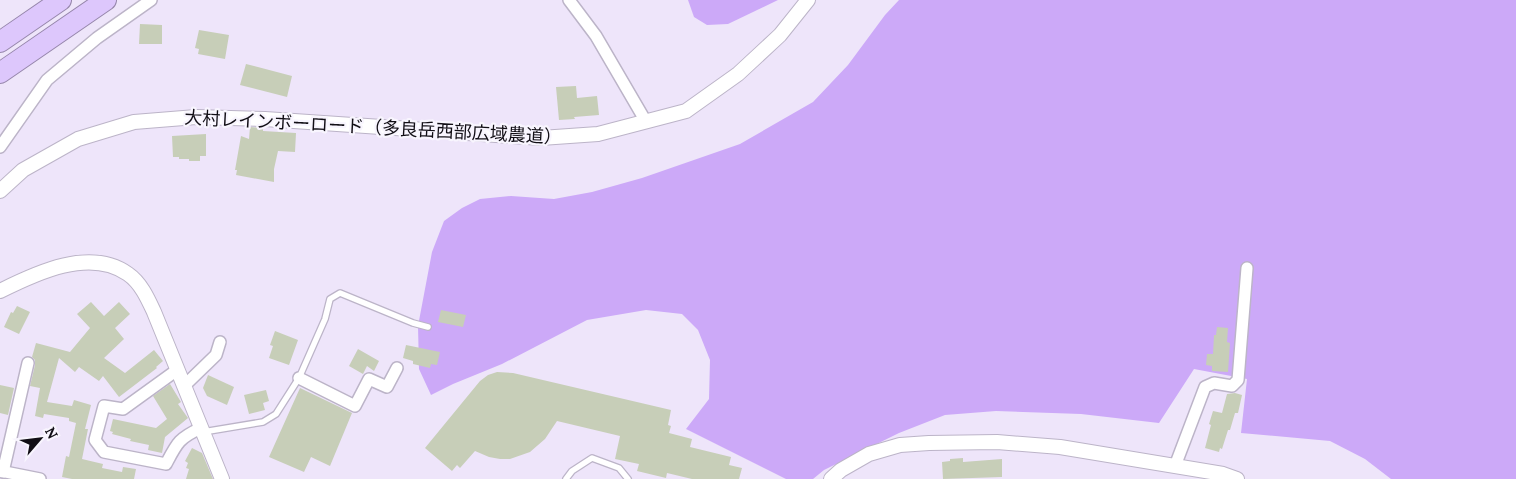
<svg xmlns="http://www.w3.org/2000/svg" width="1516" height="479" font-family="Lora,'Noto Sans JP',serif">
<rect width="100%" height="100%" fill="#eee5fa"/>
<g fill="#cca9f8">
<polygon points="688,0 778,0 728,24 707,25 694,17"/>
<polygon points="899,0 1516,0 1516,479 1391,479 1365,459 1330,441 1241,433 1247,379 1194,369 1159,423 1081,414 996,411 945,415 899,433 824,470 813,479 786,479 686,429 709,399 710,360 698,330 682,314 646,310 587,320 502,364 453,384 431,395 419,369 418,326 432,252 444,221 462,208 480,199 511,196 554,199 592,192 642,178 740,144 813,102 848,65 885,15"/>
</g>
<g fill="#c7ceb8">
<polygon points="140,24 162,25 162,44 139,44"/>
<polygon points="199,30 229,35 225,59 198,54 199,49 195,48"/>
<polygon points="246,64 292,76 287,97 240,85"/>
<polygon points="576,86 577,98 597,96 599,115 574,117 575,119 559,120 556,87"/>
<polygon points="250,127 263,128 263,131 296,133 295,152 278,151 274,169 274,182 236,175 237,170 235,170 241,136 249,139"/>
<polygon points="206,134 206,156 200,156 200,161 189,161 189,159 179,159 179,157 173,157 172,136"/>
<polygon points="91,302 104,316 119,302 130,314 115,328 124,339 104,358 125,373 154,350 163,361 156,367 157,368 119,397 103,376 99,381 79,367 75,372 59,358 47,402 72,406 74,400 91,405 85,429 88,429 82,459 103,464 102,468 122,472 123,467 136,469 134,479 72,479 62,477 66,456 69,457 76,423 69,421 69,418 44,414 43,418 35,416 40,388 30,386 35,365 35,360 32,357 36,343 70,352 90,328 77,314"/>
<polygon points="17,306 30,312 19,334 4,327 11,312 13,313"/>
<polygon points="441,310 466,315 463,327 438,322"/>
<polygon points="1217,327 1228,328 1227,342 1230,343 1228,372 1212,371 1212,366 1206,365 1207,354 1213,354 1214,335 1216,335"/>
<polygon points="275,331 298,340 289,365 269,358 273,346 270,345"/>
<polygon points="406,345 440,352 437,365 431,364 430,368 413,364 413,361 403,358"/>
<polygon points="358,349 379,361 374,371 367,366 363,374 349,366"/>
<polygon points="497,372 513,373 671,410 668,425 671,426 669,433 692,439 690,447 731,457 729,465 742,468 739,479 692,479 667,473 666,478 637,471 639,464 615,459 620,436 557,421 545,439 530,452 510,459 500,459 489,457 475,451 460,468 457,465 452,471 425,448 480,381 488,375"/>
<polygon points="208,375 234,387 227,405 207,396 203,388"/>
<polygon points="170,384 181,402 178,404 188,418 165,437 162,453 148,450 149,445 130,441 131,439 112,434 113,432 110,431 113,419 156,428 167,419 153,396"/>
<polygon points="0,385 14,388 8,415 0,413"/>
<polygon points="300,388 352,413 330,466 311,457 304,472 269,457"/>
<polygon points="266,390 269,401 263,403 265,410 249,414 244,395"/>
<polygon points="1235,393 1242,395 1238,413 1235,413 1230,430 1228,430 1222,449 1220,448 1219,452 1205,448 1211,425 1209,424 1213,411 1222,413 1227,394"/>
<polygon points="192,448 202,453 213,479 186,479 189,469 186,468 188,463 185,461"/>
<polygon points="963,458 963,462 1002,459 1002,477 943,479 942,462 950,461 950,459"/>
</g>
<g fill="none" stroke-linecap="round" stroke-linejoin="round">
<defs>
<g id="service">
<polyline points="203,432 263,422 276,414 299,378 325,319 330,299 340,293 413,323 428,327"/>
<polyline points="566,479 572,471 592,458 619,468 628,479"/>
</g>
<g id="minor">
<polyline points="569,0 596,36 645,120"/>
<polyline points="0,147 47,80 97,38 151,0"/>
<path d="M177 370 123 409 104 406 95 440 104 452 166 464C177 443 179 438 201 428"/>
<polyline points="299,378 355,406 369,379 387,387 397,368"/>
<polyline points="184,386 216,355 220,342"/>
<polyline points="1175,466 1205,387 1214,383 1232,386 1238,380 1247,268"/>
<polyline points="0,471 40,479"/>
<polyline points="3,472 28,363"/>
</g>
<g id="tertiary">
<polyline points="0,191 23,170 78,139 134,122 196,117 265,119 541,138 598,134 686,111 738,74 780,35 808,0"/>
<path d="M0 291C36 273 90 247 128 274 141 283 148 299 154 312L222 479"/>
<polyline points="831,479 841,470 869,454 900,445 929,443 997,442 1060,447 1223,474 1237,479"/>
</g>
<g id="motorway">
<polyline points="0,42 61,0"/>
<polyline points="0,73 106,0"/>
</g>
</defs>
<use href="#service" stroke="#bcb4c8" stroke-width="8"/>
<use href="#minor" stroke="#bcb4c8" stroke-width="14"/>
<use href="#tertiary" stroke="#bcb4c8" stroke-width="16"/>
<use href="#motorway" stroke="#9686ab" stroke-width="22"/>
<use href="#service" stroke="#fff" stroke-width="5.5"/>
<use href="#minor" stroke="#fff" stroke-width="11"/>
<use href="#tertiary" stroke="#fff" stroke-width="14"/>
<use href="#motorway" stroke="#ddc7fc" stroke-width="20"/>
</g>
<g text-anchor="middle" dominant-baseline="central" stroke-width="4.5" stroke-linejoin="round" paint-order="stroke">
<g font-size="18" fill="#110e15" stroke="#f8f5fe">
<text transform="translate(373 127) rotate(3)">大村レインボーロード（多良岳西部広域農道）</text>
</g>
</g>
<g transform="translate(40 439) rotate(62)" stroke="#f8f5fe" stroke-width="4" paint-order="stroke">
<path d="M0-4L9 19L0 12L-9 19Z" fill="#110e15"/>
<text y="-8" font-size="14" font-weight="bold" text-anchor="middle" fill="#110e15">N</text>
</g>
</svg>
